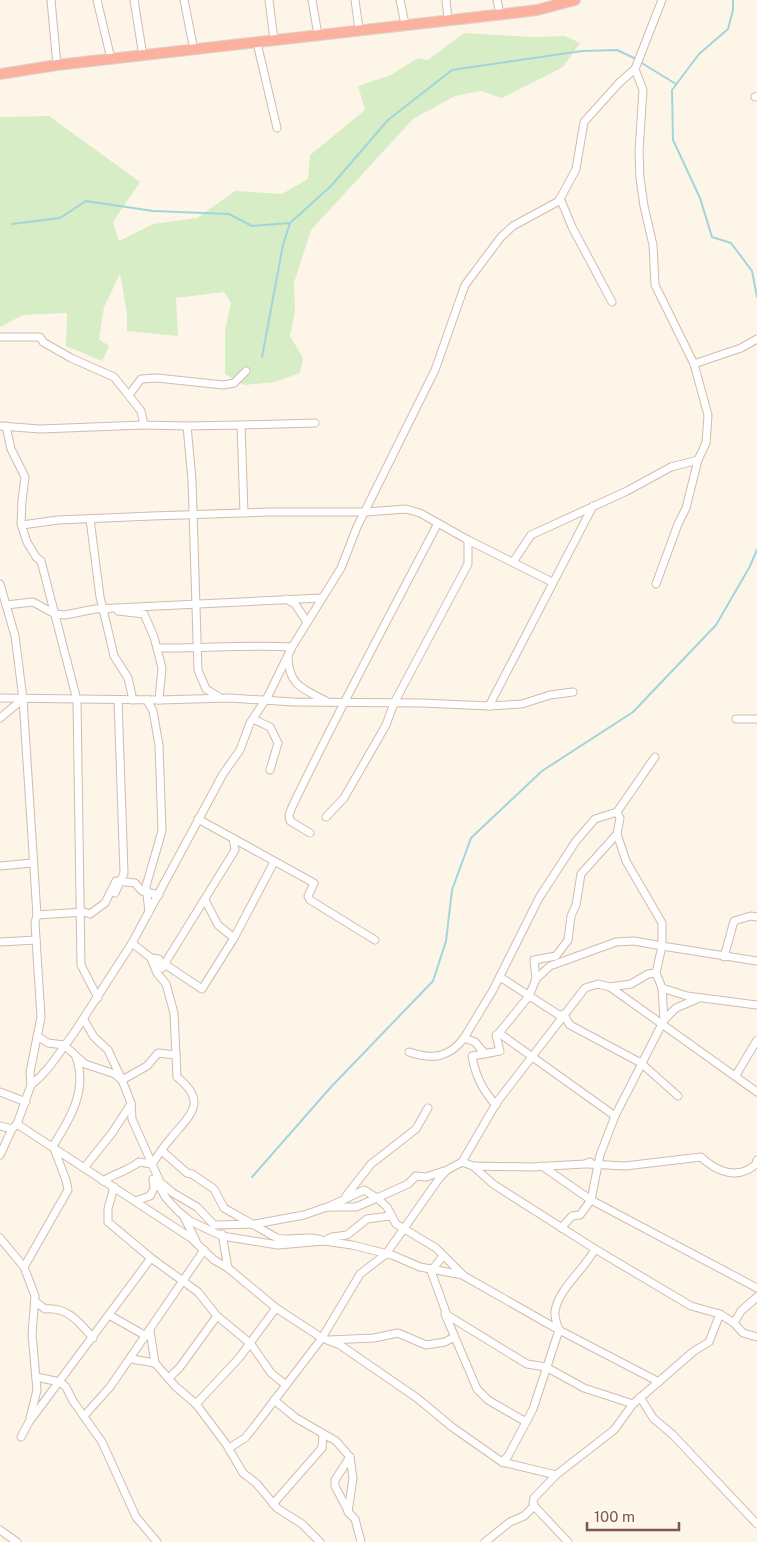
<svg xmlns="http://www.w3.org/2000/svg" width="757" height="1542" font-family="'Public Sans',sans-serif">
<rect width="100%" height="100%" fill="#fef5e9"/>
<polygon fill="#d7edc6" points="464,33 531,37 565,36 580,43 563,67 502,98 481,91 455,96 413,119 311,230 294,283 295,312 290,336 303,358 300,373 275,382 244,385 225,374 225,330 231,303 224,292 176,298 178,336 127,331 127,313 120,274 104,307 99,339 109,346 102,361 66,346 67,313 23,315 0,327 0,117 49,116 140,182 113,222 119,241 153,224 197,218 235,191 282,194 308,179 310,155 365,110 358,86 391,75 418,58 428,60"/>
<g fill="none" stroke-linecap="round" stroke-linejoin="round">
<g stroke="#a1d5dc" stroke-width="2">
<polyline points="733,0 733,10 728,29 699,54 672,90 673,140 700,198 712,237 731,243 752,271 757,297"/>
<polyline points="640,62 676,84"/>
<polyline points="12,224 60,218 86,201 153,211 229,214 252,226 290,223"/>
<polyline points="262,357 283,245 290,223 331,186 388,120 452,70 582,51 617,50 636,59"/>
<polyline points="252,1177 331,1087 433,981 446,941 452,890 471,838 542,771 633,712 716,625 749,568 757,550"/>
</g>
<defs>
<g id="minor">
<polyline points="51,0 57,65"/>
<polyline points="97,0 111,59"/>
<polyline points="134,0 143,56"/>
<polyline points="184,0 194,50"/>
<polyline points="269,0 274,40"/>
<polyline points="312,0 318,35"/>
<polyline points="355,0 359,29"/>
<polyline points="400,0 405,24"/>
<polyline points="446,0 448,19"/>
<polyline points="497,0 500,14"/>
<polyline points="257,43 277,128"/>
<polyline points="635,69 643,90 639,151 640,178 644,206 653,245 655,285 694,364 708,415 706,443 698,460 686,508 678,524 656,584"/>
<polyline points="755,97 757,96"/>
<polyline points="560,198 572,227 612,302"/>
<polyline points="0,337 40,337 43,342 71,358 114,377 141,411 144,425 187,426 192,480 198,670 206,689 219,697"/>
<polyline points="694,364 741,348 757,339"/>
<polyline points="129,395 141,379 157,378 223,385 234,383 246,371"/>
<polyline points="241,425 315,423"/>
<polyline points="0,426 40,429 144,425"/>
<polyline points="6,426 11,449 25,477 22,501 21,524 27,542 36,557 41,561 77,700 81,965 98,998"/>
<polyline points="187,426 241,425 244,513"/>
<polyline points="90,519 100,597 103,609 107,609"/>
<polyline points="22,525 58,520 152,516 268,512 366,512 406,509 420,513 468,540 552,582"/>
<polyline points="513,562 531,535 627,491 671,467 698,460"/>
<polyline points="0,584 15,636 23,699 37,915 35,923 41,1017 30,1072 31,1085 17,1124 12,1129 0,1155"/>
<polyline points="286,599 295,604 307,622"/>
<polyline points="6,605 33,602 55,614 65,615 95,609 321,598"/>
<polyline points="103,609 114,656 128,678 133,700"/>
<polyline points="118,611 144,614 154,637 162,668 159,700"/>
<path d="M157 648C203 649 246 644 292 647"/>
<path d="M288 656C288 685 303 689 326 701"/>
<polyline points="0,698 159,700 229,698 294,702 422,703 489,706 522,704 550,695 573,692"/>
<polyline points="147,700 153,711 159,745 162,831 146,886 149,912"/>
<polyline points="489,706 593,506"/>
<polyline points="0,718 23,699"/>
<polyline points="253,719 270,727 278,743 270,770"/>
<polyline points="736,719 757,719"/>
<polyline points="326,817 344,798 386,725 394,703 468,564 468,540"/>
<polyline points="198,819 314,883 308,896 310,900 375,940"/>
<path d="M310 833 290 821 289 815 292 807C338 711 389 617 438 523"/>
<polyline points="0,866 32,863"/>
<polyline points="115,893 124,873 118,700"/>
<polyline points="205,900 218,925 234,938"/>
<polyline points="37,915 84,912 90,914 105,903 116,881 135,883 142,891 159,895"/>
<polyline points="0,942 36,940"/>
<polyline points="132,943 151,958 159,959 162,968 166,965 202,989 234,938 274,862"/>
<polyline points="724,957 734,921 751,916 757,917"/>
<polyline points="757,961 662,946 656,973 662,988 687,996 757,1005"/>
<polyline points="162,968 235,850 233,838"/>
<polyline points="500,977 562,1017"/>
<polyline points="536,979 550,966 616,942 634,941 662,946 662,923 626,861 617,834 620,818 617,812 655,757"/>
<polyline points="610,987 631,984 648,974 656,973"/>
<polyline points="662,988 664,1020"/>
<polyline points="563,1014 570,1025 641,1063 678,1096"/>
<polyline points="84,1020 94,1037 108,1050 122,1080 147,1066 158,1053 176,1055"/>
<polyline points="37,1036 48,1043 64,1045 85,1064 115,1074 122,1080 131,1103 132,1119 160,1182 173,1193 197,1207 214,1225 255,1224 304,1215 327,1207 356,1207 377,1198 387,1207 396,1224 436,1248 464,1276 559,1330 533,1409 508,1456 502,1462"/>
<polyline points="464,1038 493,990 539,898 576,841 595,819 617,812"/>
<path d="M409 1052C432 1060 449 1058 464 1038L475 1042 485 1054"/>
<polyline points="736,1075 757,1040"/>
<path d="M31 1085C49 1071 60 1051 74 1033L132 943 223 774 240 750 250 723 268 696 292 647 341 568 357 527 435 370 465 285 501 237 513 226 559 201 576 169 584 122 619 83 635 69 662 0"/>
<polyline points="0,1092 26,1102"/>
<path d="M496 1105C482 1090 475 1075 472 1056L500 1051 496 1035 499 1033"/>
<polyline points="615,1116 664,1020 676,1008 697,999"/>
<polyline points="17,1124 191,1238 214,1260 228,1268 276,1308 322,1338 340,1345 417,1398 452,1427 502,1462 556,1475"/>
<polyline points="0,1126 12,1129"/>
<path d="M162 1151 187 1173 192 1174 214 1189 224 1208 277 1238C293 1242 309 1234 324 1241L332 1237 347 1235 367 1219 390 1216"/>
<polyline points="462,1162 473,1166 493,1184 595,1249 691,1306 720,1314 734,1323 743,1333 757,1337"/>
<path d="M588 1164 625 1166 701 1157C716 1171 737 1181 756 1164L757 1160"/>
<polyline points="473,1166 531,1167 585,1164 590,1162"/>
<polyline points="542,1166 591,1200 757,1288"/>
<polyline points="84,1168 112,1133 131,1104"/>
<path d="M103 1181C115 1173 128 1171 139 1162L152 1164C158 1155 164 1146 171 1138 191 1114 208 1102 177 1077L174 1013 166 984 157 973 151 958"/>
<polyline points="157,1182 166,1198 178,1211 190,1221 222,1236 278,1245 324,1241 352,1245 392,1255 420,1267 463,1275"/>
<polyline points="114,1187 108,1209 108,1222 151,1258 198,1292 217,1316 251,1344 271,1373 286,1385"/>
<polyline points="346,1196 371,1164 416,1129 428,1108"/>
<polyline points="135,1201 150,1196 154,1188 153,1179"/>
<polyline points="328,1207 364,1190 377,1198 408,1184 416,1176 426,1177 444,1171"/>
<polyline points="184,1217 196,1241"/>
<polyline points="561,1228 572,1216 580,1215 591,1200 600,1155 615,1116 499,1033 529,996 536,979 534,960 556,956 568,940 571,916 576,905 581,874 617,834"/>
<polyline points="222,1234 228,1268"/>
<polyline points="0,1238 24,1267 35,1296 32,1334 37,1390 30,1418"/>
<path d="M595 1249C584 1270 559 1288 555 1311 554 1317 557 1324 559 1330L659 1382"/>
<polyline points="443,1256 431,1271 447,1315 527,1364 546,1367 584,1388 633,1404"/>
<path d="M24 1267 68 1190 66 1180 53 1146C70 1119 88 1090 76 1057"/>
<path d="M36 1302 45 1309C68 1307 79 1322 93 1338"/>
<polyline points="445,1314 477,1389 488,1400 526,1422"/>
<polyline points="109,1315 146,1336"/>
<polyline points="734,1323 741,1311 757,1297"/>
<polyline points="150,1331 155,1363 175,1386 196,1404 226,1444 243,1473 256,1483 277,1508 302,1524 320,1542"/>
<polyline points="329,1340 374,1338 398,1333 426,1345 445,1342 454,1337"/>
<polyline points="131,1359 155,1363"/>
<polyline points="36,1377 60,1382 66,1387 73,1401 102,1442 136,1517 157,1542"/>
<polyline points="169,1378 180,1367 217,1316"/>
<polyline points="640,1397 653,1418 673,1435 757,1524"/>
<polyline points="274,1400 296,1418 336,1441 350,1457 353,1478 348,1512 355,1519 361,1542"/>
<polyline points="196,1404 239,1358 276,1308"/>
<polyline points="84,1416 110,1387 204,1250"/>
<polyline points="21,1437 29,1422 151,1258"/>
<polyline points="229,1448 245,1438 254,1427 322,1338 360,1274 386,1254 438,1180 447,1170 462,1162 497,1102 585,988 598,984 610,987 757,1092"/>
<polyline points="273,1504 322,1448 323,1434"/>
<polyline points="348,1511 335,1486 335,1480 350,1457"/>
<polyline points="0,1530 17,1542"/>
<polyline points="485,1542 510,1522 524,1516 534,1506"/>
<polyline points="568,1542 536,1508 533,1503 534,1498 556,1475 614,1430 633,1404 694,1351 709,1342 720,1314"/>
</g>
<polyline id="highway" points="0,74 57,65 513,13 537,10 575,0"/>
</defs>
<use href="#minor" stroke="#d2bbad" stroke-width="9"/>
<use href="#highway" stroke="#ddd4d0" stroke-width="12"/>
<use href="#minor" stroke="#fff" stroke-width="7"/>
<use href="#highway" stroke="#fbb19d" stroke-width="10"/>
</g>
<path d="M587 1522v8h92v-8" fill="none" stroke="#7b594a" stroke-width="2.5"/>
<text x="594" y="1522" font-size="15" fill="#7b594a" stroke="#fff9f1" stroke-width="4" paint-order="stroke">100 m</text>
</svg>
